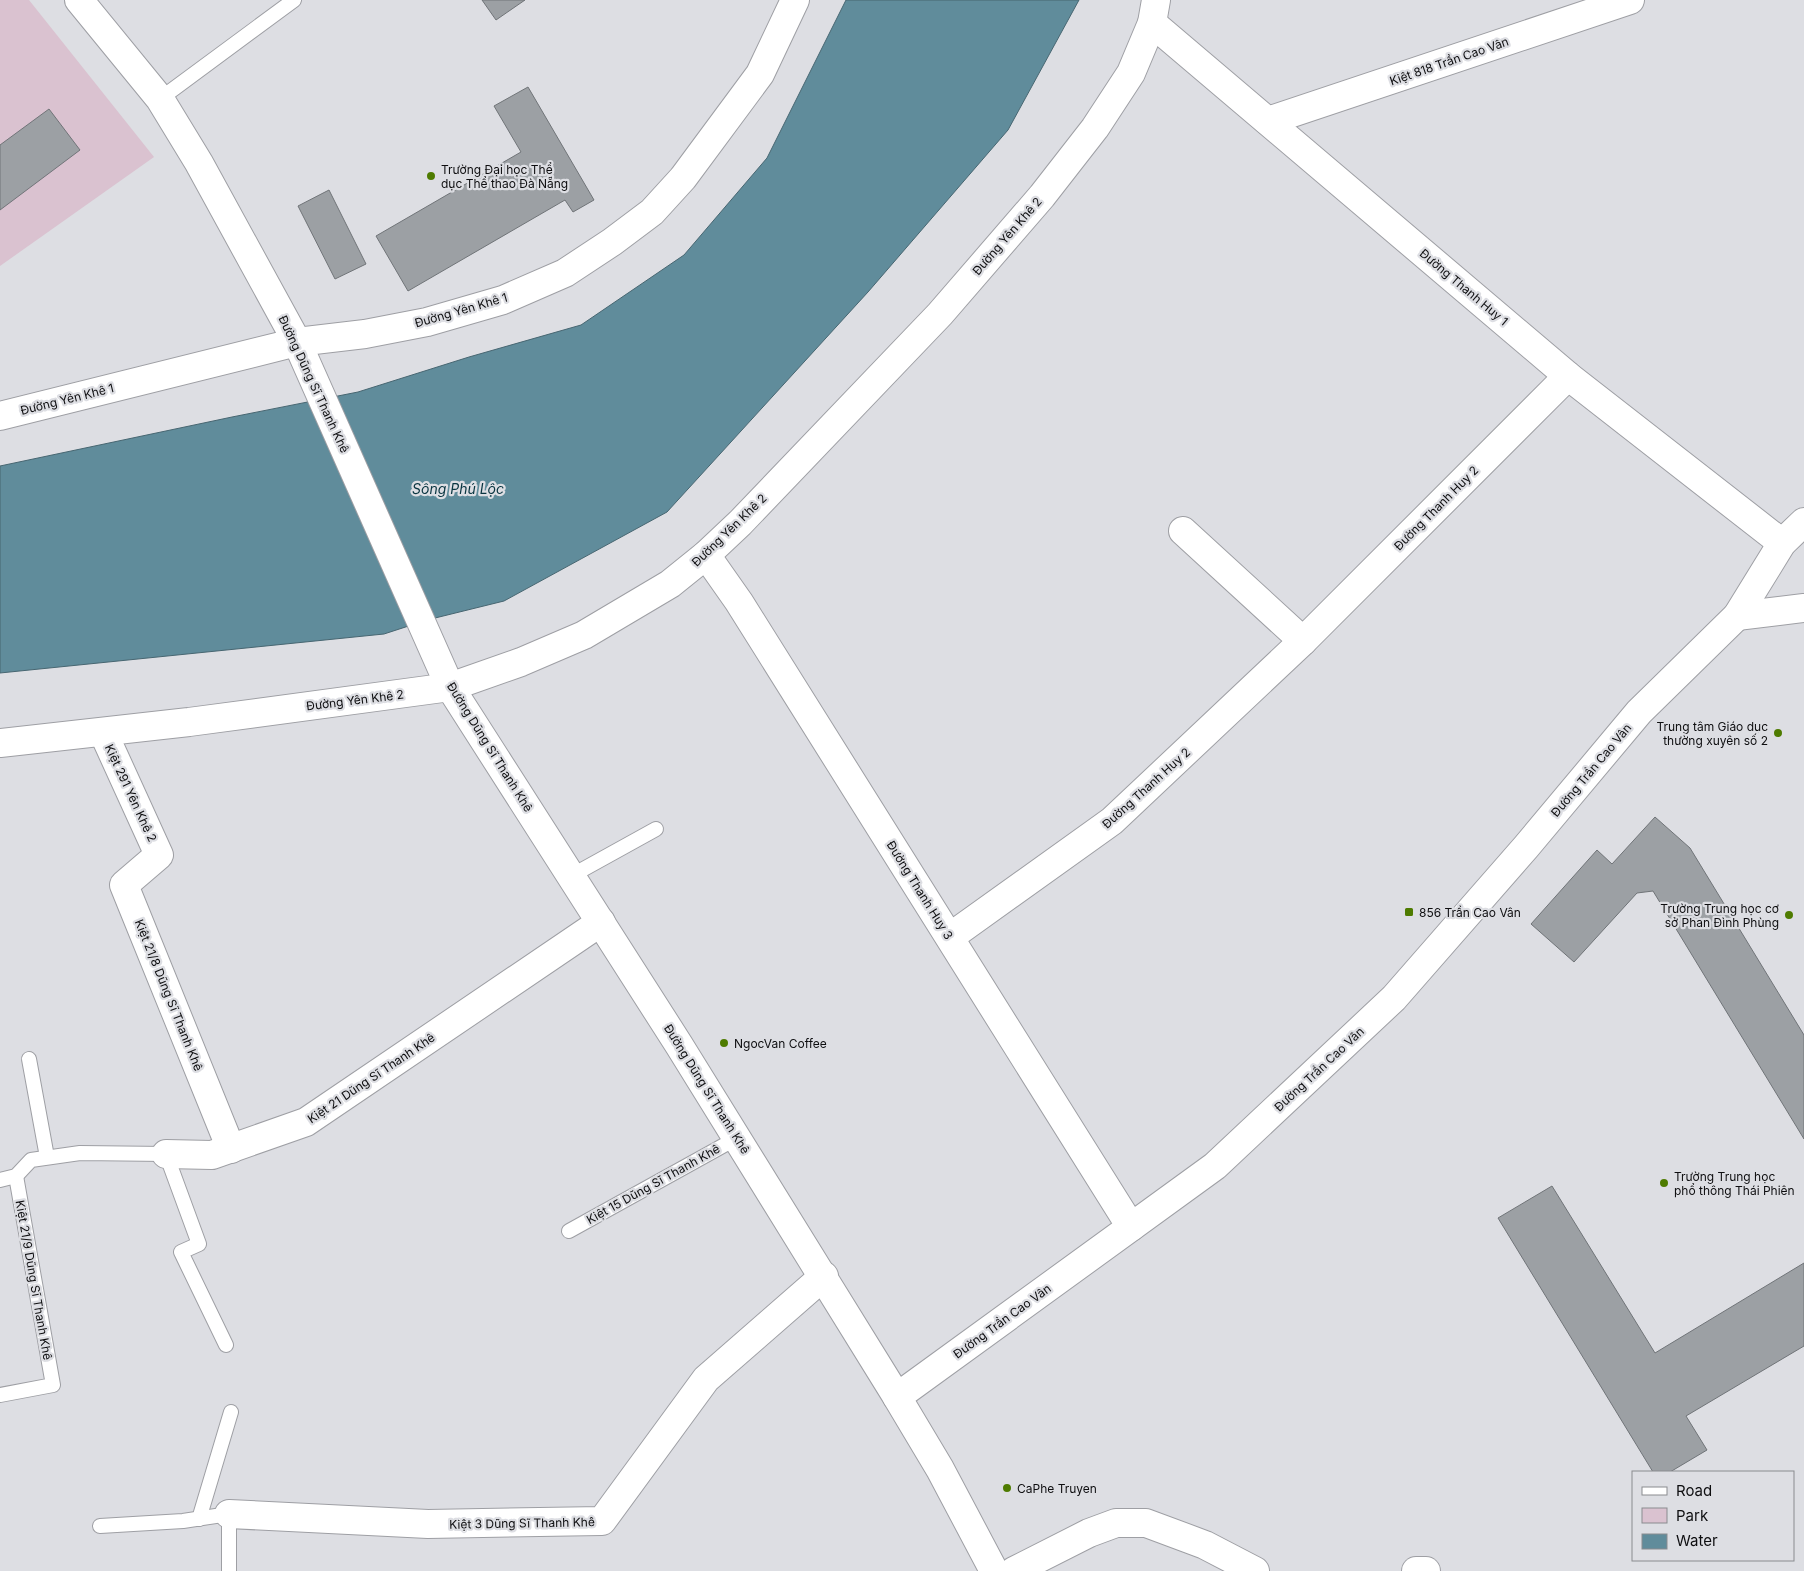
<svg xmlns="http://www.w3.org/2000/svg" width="1804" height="1571" font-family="Inter,sans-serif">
<rect width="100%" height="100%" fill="#dddee3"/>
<polygon fill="#dac2d0" points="0,0 29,0 154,157 0,266"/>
<polygon fill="#608c9b" stroke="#476671" points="846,0 1079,0 1008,130 868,292 667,512 504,601 427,620 384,634 0,673 0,466 232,417 358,392 469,357 581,325 684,255 767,158"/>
<g fill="#9ca0a4" stroke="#707478">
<polygon points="482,0 525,0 496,20"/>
<polygon points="528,87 594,200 573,212 565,200 408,291 376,236 521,152 494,106"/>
<polygon points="49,109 80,150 0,210 0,145"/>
<polygon points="329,190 366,264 335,279 298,206"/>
<polygon points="1655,817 1690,848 1804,1035 1804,1139 1653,891 1637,893 1574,962 1531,924 1597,850 1612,864"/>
<polygon points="1552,1186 1655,1353 1804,1263 1804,1346 1686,1416 1707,1450 1670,1472 1653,1472 1498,1218"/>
</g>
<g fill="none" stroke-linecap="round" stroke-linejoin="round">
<defs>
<g id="service">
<polyline points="160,99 294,0"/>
<polyline points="571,876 656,829"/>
<polyline points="29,1059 47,1157"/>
<polyline points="0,1180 16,1176 31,1160 80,1153 166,1154 199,1244 181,1252 226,1345"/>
<polyline points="569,1231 737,1138"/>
<polyline points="0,1395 53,1385 16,1176"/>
<polyline points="199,1519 231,1412"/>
<polyline points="100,1526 183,1521 229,1514 229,1571"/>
</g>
<g id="minor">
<polyline points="1152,23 1568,376 1782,543"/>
<polyline points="1268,121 1630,0"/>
<polyline points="0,416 297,342 365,334 427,322 503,300 565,273 612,242 652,212 683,178 760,74 795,0"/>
<polyline points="1183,531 1303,641"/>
<polyline points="706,555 739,602 1131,1227"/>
<polyline points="1737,616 1804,608"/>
<polyline points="103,732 159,855 124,885 231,1149"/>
<polyline points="0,743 189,722 450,687 521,662 584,635 670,584 706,555 740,523 940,314 1042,196 1095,128 1131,73 1152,23 1156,0"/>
<polyline points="950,937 1112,821 1303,641 1568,376"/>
<polyline points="166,1154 212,1155 306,1122 601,922"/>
<polyline points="229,1514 428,1524 602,1521 706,1379 824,1276"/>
<polyline points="1014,1571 1089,1533 1116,1523 1146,1523 1205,1545 1255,1571"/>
<polyline points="1416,1571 1426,1571"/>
</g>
<polyline id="tertiary" points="79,0 160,99 199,163 297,342 450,687 679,1045 897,1397"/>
<polyline id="secondary" points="994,1571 940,1469 897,1397 1215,1166 1394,998 1526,847 1639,712 1737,616 1782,543 1804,522"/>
</defs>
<use href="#service" stroke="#9e9fa4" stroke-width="16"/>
<use href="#minor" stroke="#9e9fa4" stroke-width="30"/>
<use href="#tertiary" stroke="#9e9fa4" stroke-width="30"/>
<use href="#secondary" stroke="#9e9fa4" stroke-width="30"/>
<use href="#service" stroke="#fff" stroke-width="14"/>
<use href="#minor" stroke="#fff" stroke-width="28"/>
<use href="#tertiary" stroke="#fff" stroke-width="28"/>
<use href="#secondary" stroke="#fff" stroke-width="28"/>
</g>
<g fill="#4e7b00" stroke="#dddee3" stroke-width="2">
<circle cx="431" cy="176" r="5"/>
<circle cx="1778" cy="733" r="5"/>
<rect x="1404" y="907" width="10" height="10" rx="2.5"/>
<circle cx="1789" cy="915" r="5"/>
<circle cx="724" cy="1043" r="5"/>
<circle cx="1664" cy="1183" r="5"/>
<circle cx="1007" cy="1488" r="5"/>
</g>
<g text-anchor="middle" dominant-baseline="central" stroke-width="4.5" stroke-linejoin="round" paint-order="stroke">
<g font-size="12" fill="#0e0e10" stroke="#dddee3">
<text transform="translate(1449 61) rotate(-19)">Kiệt 818 Trần Cao Vân</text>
<text transform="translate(1007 236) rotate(-49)">Đường Yên Khê 2</text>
<text transform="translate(1464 287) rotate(40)">Đường Thanh Huy 1</text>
<text transform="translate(461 310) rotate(-16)">Đường Yên Khê 1</text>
<text transform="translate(314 384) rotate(65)">Đường Dũng Sĩ Thanh Khê</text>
<text transform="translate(67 399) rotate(-14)">Đường Yên Khê 1</text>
<text transform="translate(1436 508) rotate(-45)">Đường Thanh Huy 2</text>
<text transform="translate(729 530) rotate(-44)">Đường Yên Khê 2</text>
<text transform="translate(355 700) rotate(-7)">Đường Yên Khê 2</text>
<text transform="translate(490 747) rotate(58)">Đường Dũng Sĩ Thanh Khê</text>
<text transform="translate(1591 770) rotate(-50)">Đường Trần Cao Vân</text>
<text transform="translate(1146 788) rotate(-42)">Đường Thanh Huy 2</text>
<text transform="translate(131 793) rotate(65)">Kiệt 291 Yên Khê 2</text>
<text transform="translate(920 890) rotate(58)">Đường Thanh Huy 3</text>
<text transform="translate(169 995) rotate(68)">Kiệt 21/8 Dũng Sĩ Thanh Khê</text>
<text transform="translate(1319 1069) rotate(-43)">Đường Trần Cao Vân</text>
<text transform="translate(371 1078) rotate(-34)">Kiệt 21 Dũng Sĩ Thanh Khê</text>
<text transform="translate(707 1089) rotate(58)">Đường Dũng Sĩ Thanh Khê</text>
<text transform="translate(653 1184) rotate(-29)">Kiệt 15 Dũng Sĩ Thanh Khê</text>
<text transform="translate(34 1280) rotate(80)">Kiệt 21/9 Dũng Sĩ Thanh Khê</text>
<text transform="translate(1002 1321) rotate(-36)">Đường Trần Cao Vân</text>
<text transform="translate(522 1523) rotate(-1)">Kiệt 3 Dũng Sĩ Thanh Khê</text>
</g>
<g font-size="12" fill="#0e0e10" stroke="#dddee3" text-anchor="start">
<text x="441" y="169">Trường Đại học Thể<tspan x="441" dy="14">dục Thể thao Đà Nẵng</tspan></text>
<text x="1768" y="726" text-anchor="end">Trung tâm Giáo dục<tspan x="1768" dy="14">thường xuyên số 2</tspan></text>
<text x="1779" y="908" text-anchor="end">Trường Trung học cơ<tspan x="1779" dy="14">sở Phan Đình Phùng</tspan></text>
<text x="1419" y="912">856 Trần Cao Vân</text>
<text x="734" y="1043">NgocVan Coffee</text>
<text x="1674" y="1176">Trường Trung học<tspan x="1674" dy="14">phổ thông Thái Phiên</tspan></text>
<text x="1017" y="1488">CaPhe Truyen</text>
</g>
<g font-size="14" font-style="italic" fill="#093541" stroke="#dddee3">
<text x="458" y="488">Sông Phú Lộc</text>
</g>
</g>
<rect x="1632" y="1471" width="162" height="90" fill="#dddee3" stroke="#8a8b8f"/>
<rect x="1642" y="1487" width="25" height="8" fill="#ffffff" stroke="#8a8b8f"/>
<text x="1676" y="1496" font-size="15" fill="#0e0e10">Road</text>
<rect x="1642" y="1508" width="25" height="15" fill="#dac2d0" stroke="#8a8b8f"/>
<text x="1676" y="1521" font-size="15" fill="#0e0e10">Park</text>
<rect x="1642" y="1534" width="25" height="15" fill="#608c9b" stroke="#8a8b8f"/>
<text x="1676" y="1546" font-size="15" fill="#0e0e10">Water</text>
</svg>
